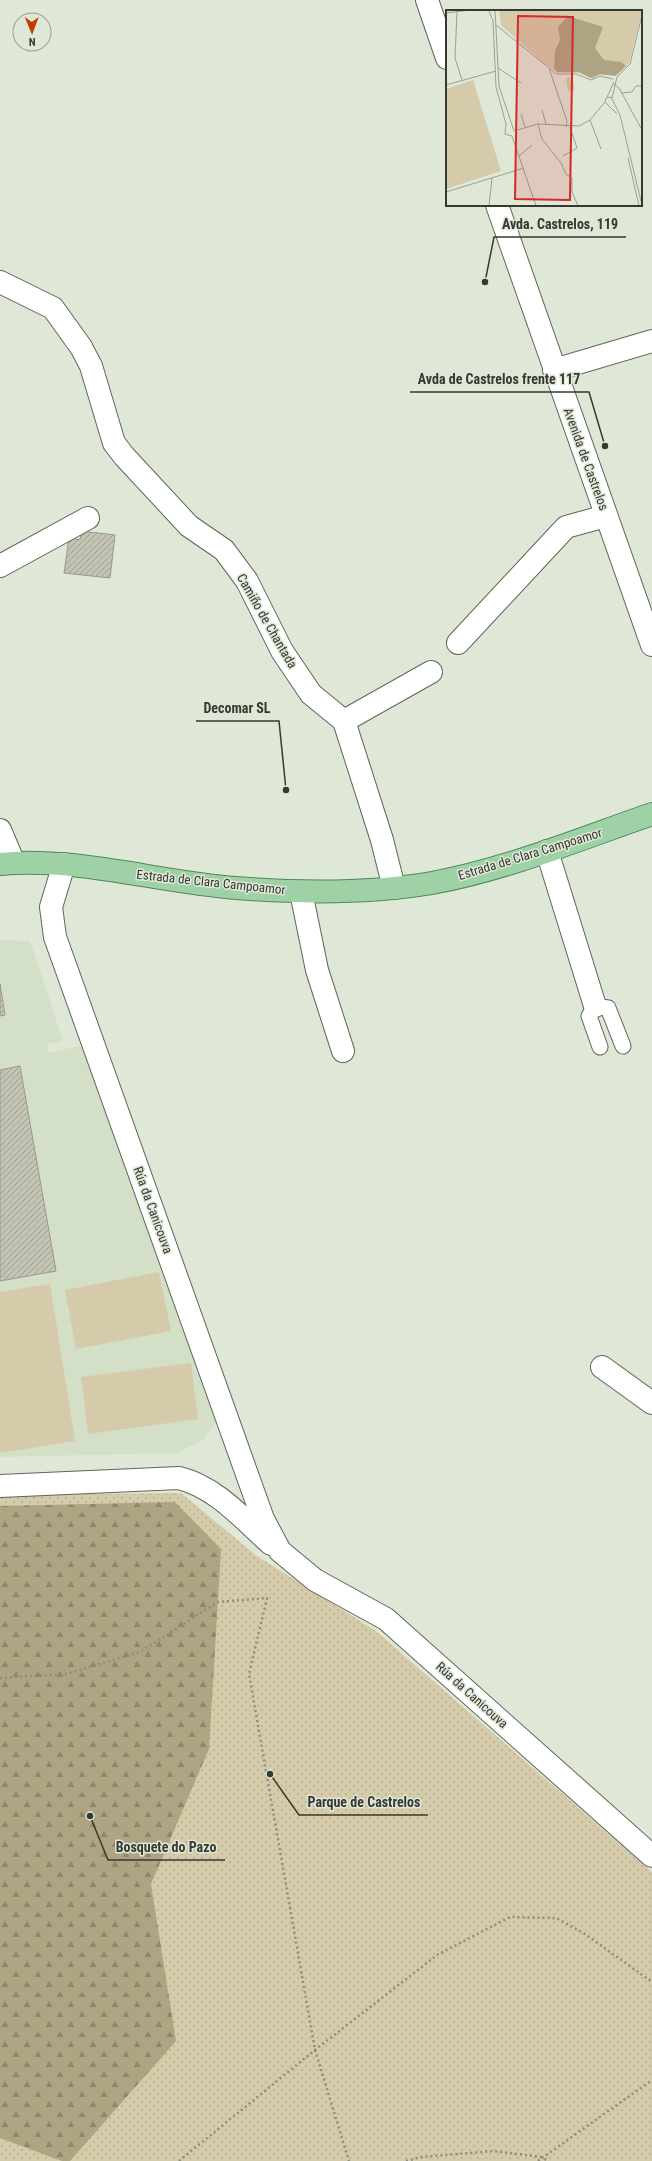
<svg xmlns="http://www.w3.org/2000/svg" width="652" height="2161" font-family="'Roboto Condensed',sans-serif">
<defs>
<pattern id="grass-dots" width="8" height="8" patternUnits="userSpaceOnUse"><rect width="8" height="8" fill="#d5cbaa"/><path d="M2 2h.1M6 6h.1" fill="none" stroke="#b7af93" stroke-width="1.8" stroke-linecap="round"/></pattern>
<pattern id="forest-firs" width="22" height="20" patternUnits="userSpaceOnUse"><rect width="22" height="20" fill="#aea483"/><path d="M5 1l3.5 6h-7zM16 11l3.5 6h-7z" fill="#8e876c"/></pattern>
<pattern id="building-hatch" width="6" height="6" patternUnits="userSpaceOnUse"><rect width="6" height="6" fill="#c3c4b3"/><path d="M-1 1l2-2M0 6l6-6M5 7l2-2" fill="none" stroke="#9fa092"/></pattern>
</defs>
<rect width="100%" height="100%" fill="#dfe7d7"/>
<polygon fill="#d3dfc7" points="0,940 30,941 63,1041 47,1044 48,1053 79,1046 92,1055 218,1420 204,1439 177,1453 0,1457"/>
<polygon fill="url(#grass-dots)" points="181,1493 257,1556 376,1631 652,1872 652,2161 0,2161 0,1495"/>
<polygon fill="url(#forest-firs)" points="175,1502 221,1549 209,1749 151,1884 176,2041 70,2161 62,2161 0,2138 0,1506"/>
<g fill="#d5cbaa">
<polygon points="159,1272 171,1331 76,1349 65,1290"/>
<polygon points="50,1284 75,1441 0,1453 0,1292"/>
<polygon points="191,1363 198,1419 88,1434 81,1377"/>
</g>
<g fill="url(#building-hatch)" stroke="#999a89">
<polygon points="81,531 115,535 110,578 64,573 69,538 80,540"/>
<polygon points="0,984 5,1015 0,1016"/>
<polygon points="20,1066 56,1271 0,1281 0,1070"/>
</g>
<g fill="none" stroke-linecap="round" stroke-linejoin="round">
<defs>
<polyline id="service" points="600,1047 589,1016 595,1006 608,1008 623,1046"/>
<g id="minor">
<polyline points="0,282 53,308 81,347 91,366 114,443 124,456 189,526 224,550 247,581 282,651 311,694 344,721 382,840 394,888"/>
<polyline points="554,370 652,341"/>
<polyline points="0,566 88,518"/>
<polyline points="458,643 566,527 606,516"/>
<polyline points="344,721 431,672"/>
<polyline points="0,830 14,863"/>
<polyline points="547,851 595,1006"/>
<polyline points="64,864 51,907 55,937 263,1519 280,1551 315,1580 386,1619 652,1856"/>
<polyline points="301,892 317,970 343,1051"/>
<polyline points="602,1367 652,1403"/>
<path d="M0 1486 179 1478C216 1487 243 1519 271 1544"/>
</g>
<g id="secondary">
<polyline points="427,0 447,58"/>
<polyline points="497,205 652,645"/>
</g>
<path id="primary" d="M0 864C79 857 157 882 236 888 301 893 367 894 432 883 507 869 580 839 652 814"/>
</defs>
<use href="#service" stroke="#5f6658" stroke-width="17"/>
<use href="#minor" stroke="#5f6658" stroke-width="24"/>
<use href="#secondary" stroke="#5f6658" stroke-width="24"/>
<use href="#primary" stroke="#4f8957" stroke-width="24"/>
<g stroke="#898e83" stroke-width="2.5" stroke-dasharray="2 3" stroke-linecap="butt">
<polyline points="0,1678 66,1674 140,1652 218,1602 267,1598 249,1674 315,2050 349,2161"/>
<polyline points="179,2161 315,2050 437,1955 510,1917 556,1918 585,1934 652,1982"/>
<polyline points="406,2161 421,2157 494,2151 541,2157 548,2161"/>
<polyline points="538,2161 652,2080"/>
</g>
<use href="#service" stroke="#fff" stroke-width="15"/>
<use href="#minor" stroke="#fff" stroke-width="22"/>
<use href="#secondary" stroke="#fff" stroke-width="22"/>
<use href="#primary" stroke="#9ed2a6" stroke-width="22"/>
</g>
<g text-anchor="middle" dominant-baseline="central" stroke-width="3" stroke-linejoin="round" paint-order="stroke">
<g font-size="13" fill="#363932" stroke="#dfe7d7">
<text transform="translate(586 459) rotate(70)">Avenida de Castrelos</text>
<text transform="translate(267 621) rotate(60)">Camiño de Chantada</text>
<text transform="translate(530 854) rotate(-17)">Estrada de Clara Campoamor</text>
<text transform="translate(211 882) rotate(6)">Estrada de Clara Campoamor</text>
<text transform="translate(153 1210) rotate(70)">Rúa da Canicouva</text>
<text transform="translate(472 1695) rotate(42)">Rúa da Canicouva</text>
</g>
</g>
<g transform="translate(446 10)">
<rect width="196" height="196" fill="#dfe7d7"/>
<path d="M53 0H196V2L183 53 172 65H154L146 69 133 63H111L95 51 55 15Z" fill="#d5cbaa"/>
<path d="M122 6 157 17 149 38 158 50 175 52 180 56 169 66 154 64 145 68 133 62H111L108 58 109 41 114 30 112 17Z" fill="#aea483"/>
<path d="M27 70 55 161 0 179V79Z" fill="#d5cbaa"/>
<path d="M156 0H165L162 13 157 15 153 13ZM166 0H175L165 49H159L164 29 166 17 163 13ZM177 0H194L189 18 174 15ZM173 18 189 21 184 39 170 35ZM169 36 177 38 174 50 167 49ZM174.5 45a5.5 5.5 0 1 1 11 0a5.5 5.5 0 1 1-11 0Z" fill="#d5cbaa"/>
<path d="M155 26 163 29 159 41 150 39ZM127 67 129 80 122 81 120 68Z" fill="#d5cbaa"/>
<path fill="none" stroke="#9ba195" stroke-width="1" d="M49 0 53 76 68 121M43 1 47 11 50 77 60 114 59 124 66 126M11 2 9 48 16 70M0 3 25 0M50 15 103 58 121 111 120 117M52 58 75 73M104 59 110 64H130L145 70 154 66 167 69M167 73 173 78 196 120M0 75 50 61M176 83 186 82 190 76H196M161 87 168 72M166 88 171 67 184 54 196 5M159 92 171 104M96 100 100 114M75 104 79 117M144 110 155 139M92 114 96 129 115 153 120 164 126 168V182L132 196M68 121 92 114 133 116 144 110 159 92 160 88 165 87 174 105 196 195M66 126 90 196M73 146 86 135M117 146 131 138 124 117M182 148 193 196M0 182 78 158M43 196 46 168"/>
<path fill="#d62828" fill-opacity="0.15" stroke="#d62828" stroke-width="2" d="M72 6 127 7 124 190 69 189Z"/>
<rect width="196" height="196" fill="none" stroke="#363932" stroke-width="2"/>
</g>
<path fill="none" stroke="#363932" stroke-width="1.5" d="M485 282L494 237H626M605 446L589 392H410M286 790L279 721H196M270 1774L299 1815H428M90 1816L108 1860H225"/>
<g fill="#363932" stroke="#dfe7d7" stroke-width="1.5">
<circle cx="485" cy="282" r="4"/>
<circle cx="605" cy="446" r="4"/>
<circle cx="286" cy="790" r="4"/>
<circle cx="270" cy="1774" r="4"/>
<circle cx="90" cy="1816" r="4"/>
</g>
<g font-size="14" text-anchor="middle" font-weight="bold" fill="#363932" stroke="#dfe7d7" stroke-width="3" stroke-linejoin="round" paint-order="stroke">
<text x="560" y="229">Avda. Castrelos, 119</text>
<text x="499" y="384">Avda de Castrelos frente 117</text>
<text x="237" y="713">Decomar SL</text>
<text x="364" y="1807">Parque de Castrelos</text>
<text x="166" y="1852">Bosquete do Pazo</text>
</g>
<g transform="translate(32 32) rotate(179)"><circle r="19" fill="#dfe7d7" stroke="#9ba195"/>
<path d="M0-3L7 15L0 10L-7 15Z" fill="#c43d00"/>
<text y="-6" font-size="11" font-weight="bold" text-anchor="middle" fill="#363932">N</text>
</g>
</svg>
